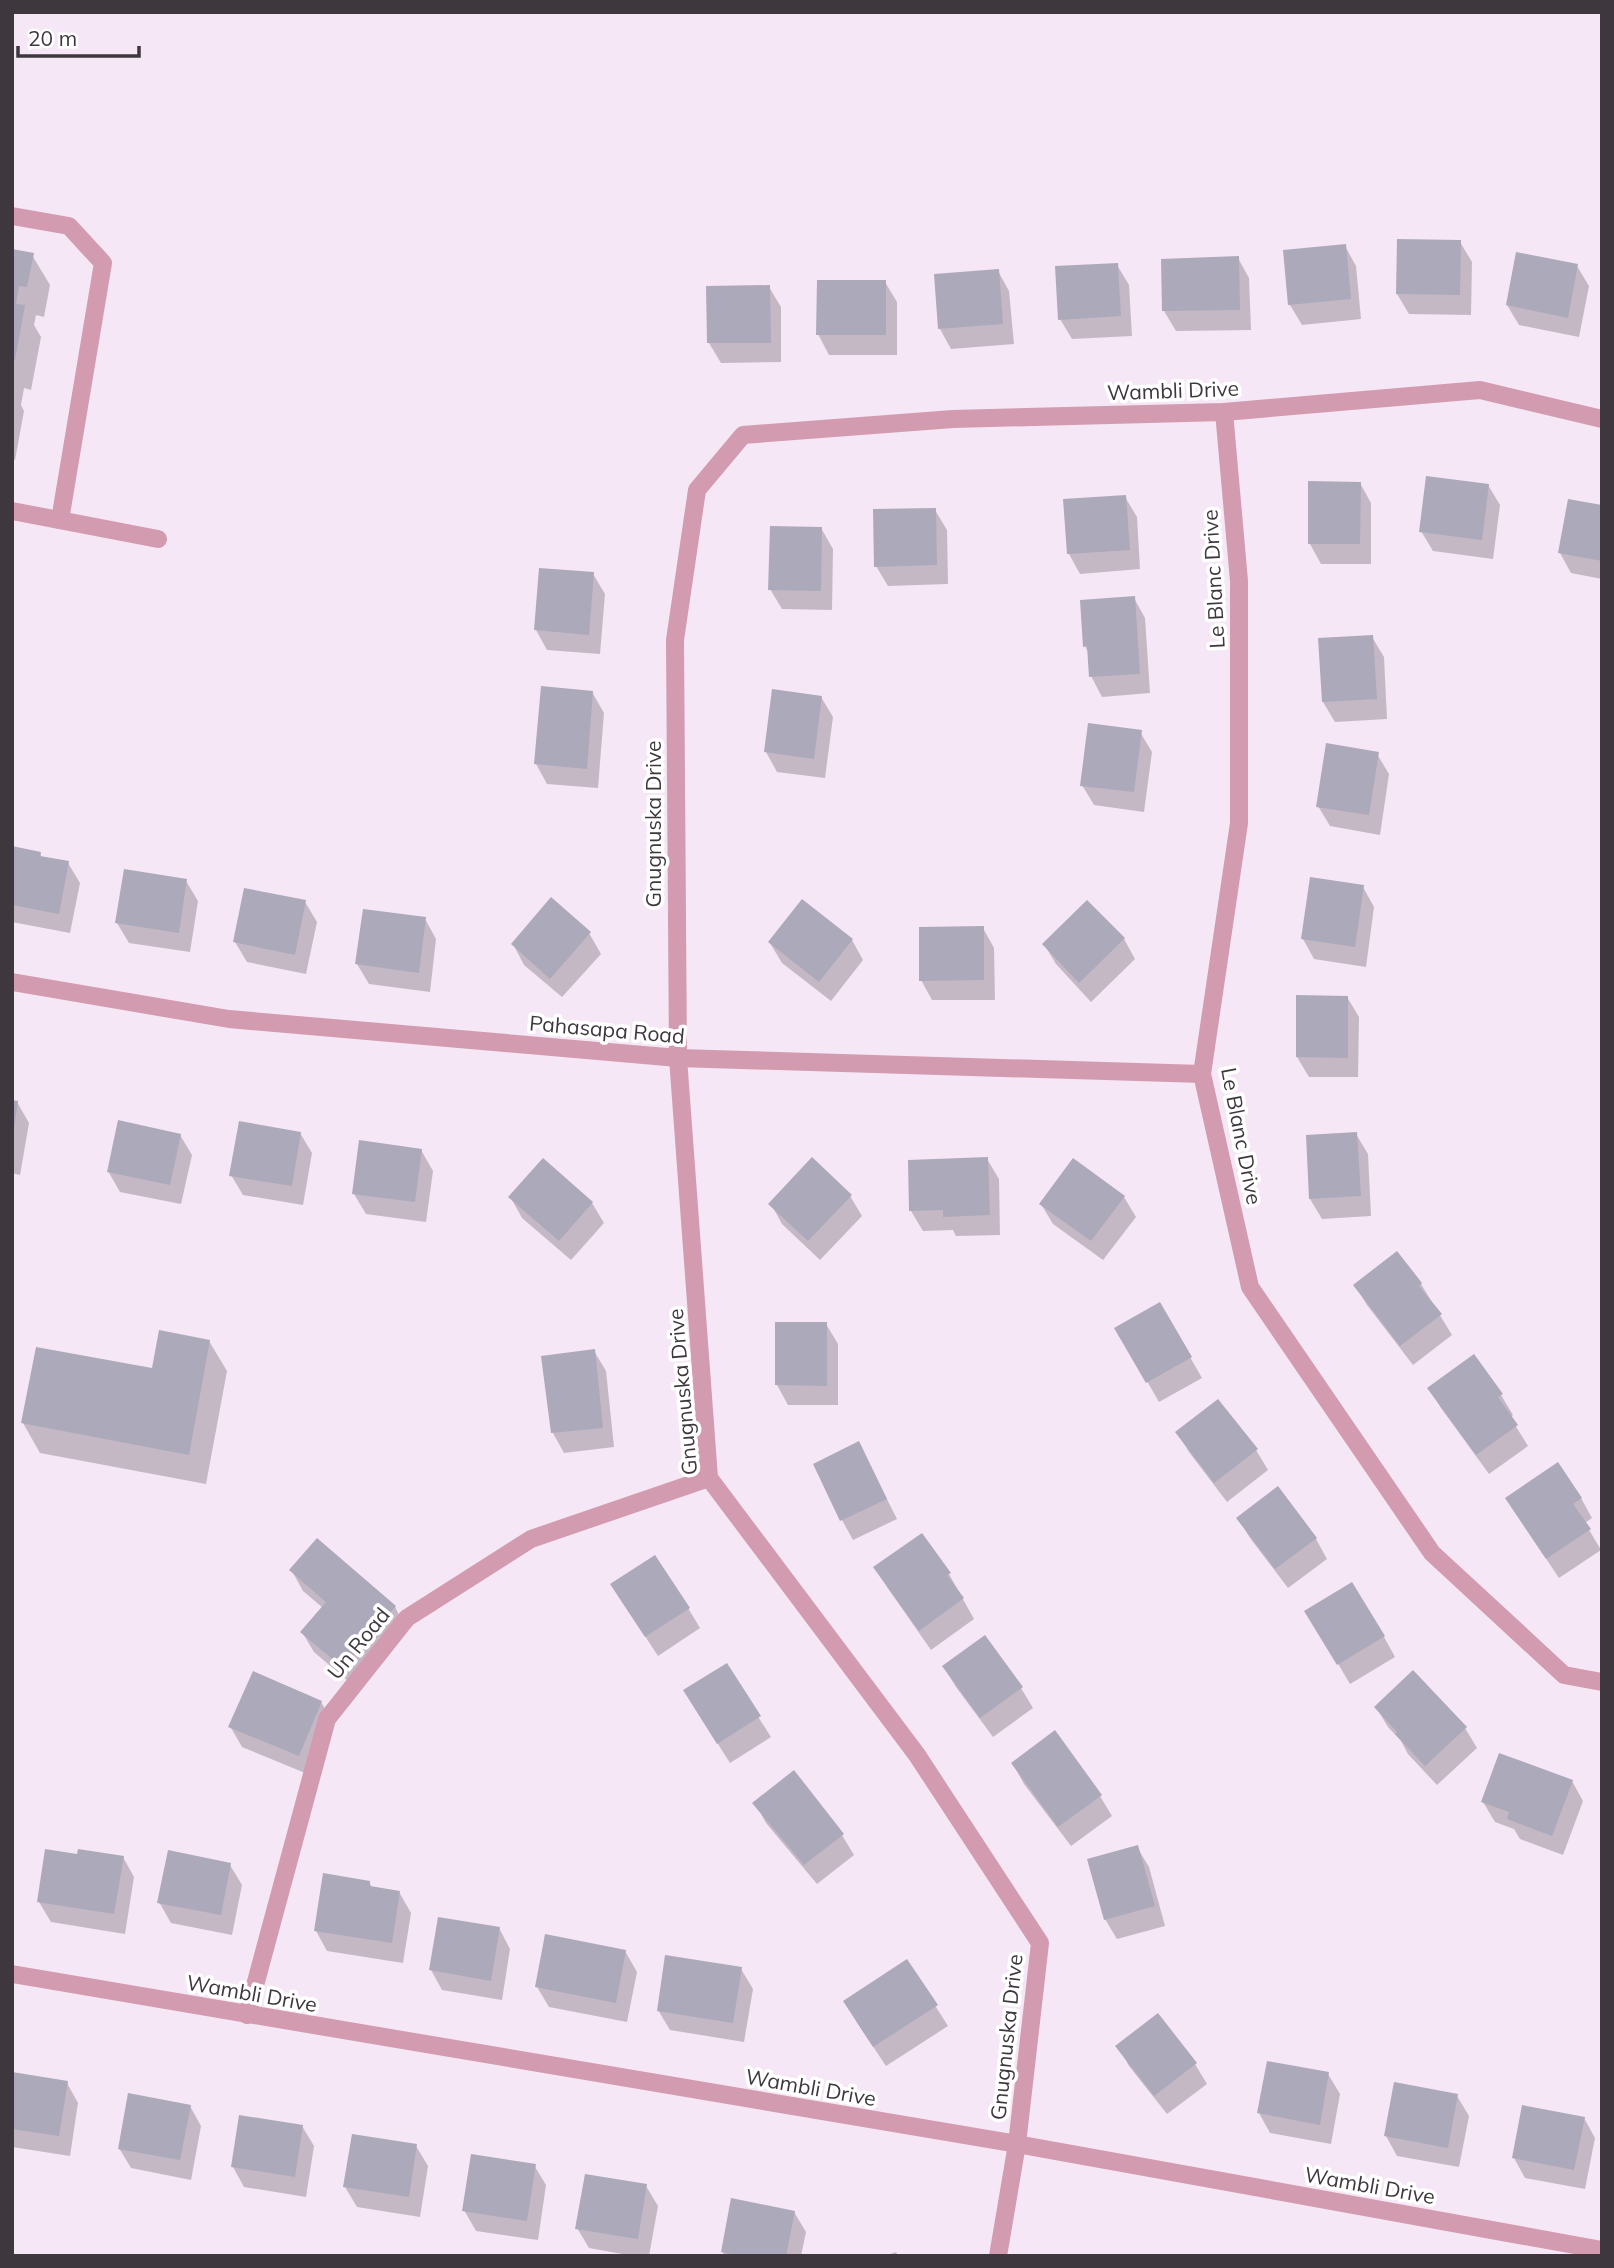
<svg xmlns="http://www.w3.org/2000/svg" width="1614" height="2268" font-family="Mulish,sans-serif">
<rect width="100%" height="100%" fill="#f5e7f6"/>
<g fill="#0003">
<polygon points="1460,242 1472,262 1471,315 1409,314 1397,294"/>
<polygon points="1345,246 1356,266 1361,319 1302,325 1290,305 1285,252"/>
<polygon points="12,251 32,255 50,285 44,317 36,315 34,325 41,337 31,390 24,388 21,405 24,411 15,460 12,460"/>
<polygon points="1238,258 1249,278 1251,330 1176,331 1164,311"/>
<polygon points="1117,265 1129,285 1132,336 1072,339 1060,319"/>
<polygon points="1577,266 1589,286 1579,337 1519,325 1507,305"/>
<polygon points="998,271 1009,291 1014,344 951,349 940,329"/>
<polygon points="885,282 897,302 897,355 829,355 818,334"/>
<polygon points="769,287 781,307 781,362 721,363 709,343"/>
<polygon points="1360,483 1371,503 1371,564 1321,564 1310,544"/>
<polygon points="1488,485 1500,505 1493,559 1433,551 1421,531"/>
<polygon points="1125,497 1137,517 1140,569 1080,574 1069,554"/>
<polygon points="1602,507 1602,579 1571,573 1560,553"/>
<polygon points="935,510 947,530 948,584 888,586 876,566"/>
<polygon points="821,528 833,549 832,610 782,609 770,589"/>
<polygon points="593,574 605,594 600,654 547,650 536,630"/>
<polygon points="1134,598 1145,618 1150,693 1102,697 1091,676 1089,654 1085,646"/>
<polygon points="1372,637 1384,657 1387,719 1335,722 1323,702"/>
<polygon points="592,692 604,713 598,788 547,784 536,764"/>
<polygon points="821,697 833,717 825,778 777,772 766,752"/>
<polygon points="1140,732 1152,752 1144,812 1094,805 1082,785"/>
<polygon points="1377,754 1389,774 1380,835 1330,826 1318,806"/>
<polygon points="12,848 40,853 42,858 68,863 80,883 70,933 12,922"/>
<polygon points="186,881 198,901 190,952 129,943 117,923"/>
<polygon points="1363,887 1374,907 1366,967 1314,959 1303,939"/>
<polygon points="305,902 317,922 306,974 247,962 235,942"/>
<polygon points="1087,902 1124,939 1135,959 1091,1002 1056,964 1044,944"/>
<polygon points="425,919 436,939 430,992 369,984 357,964"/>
<polygon points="983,928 994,948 995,1000 932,1000 921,980"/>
<polygon points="589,933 601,954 562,997 524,965 513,944"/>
<polygon points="852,940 863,960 831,1001 782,963 770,943"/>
<polygon points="1347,997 1359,1017 1358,1077 1309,1077 1297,1057"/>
<polygon points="12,1102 17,1102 29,1123 20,1175 12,1173"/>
<polygon points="300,1133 312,1153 303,1205 243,1195 231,1175"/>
<polygon points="1356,1134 1368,1154 1371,1216 1322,1219 1310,1199"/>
<polygon points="180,1135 192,1155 181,1204 120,1192 108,1171"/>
<polygon points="421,1150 433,1171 426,1222 366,1214 354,1194"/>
<polygon points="987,1159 999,1179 1000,1235 956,1236 953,1230 923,1231 911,1211 909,1162"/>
<polygon points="850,1196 862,1216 820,1260 782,1224 771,1204"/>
<polygon points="1124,1197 1136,1217 1103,1260 1053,1224 1041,1204"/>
<polygon points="511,1198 592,1203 604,1223 571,1260 522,1218"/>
<polygon points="1397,1253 1421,1284 1452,1335 1413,1365 1367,1305 1355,1285"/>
<polygon points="1160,1305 1202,1378 1159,1402 1117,1329"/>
<polygon points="826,1324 838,1344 838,1405 788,1405 777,1385"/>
<polygon points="209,1341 227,1371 206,1484 40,1453 23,1423 153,1370"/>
<polygon points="594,1351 606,1371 614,1447 564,1453 553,1433"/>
<polygon points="1429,1388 1501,1395 1513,1415 1510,1417 1528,1446 1489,1474 1441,1408"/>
<polygon points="1177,1432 1256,1450 1268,1470 1227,1502 1189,1452"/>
<polygon points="859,1444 897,1519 853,1540 842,1520"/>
<polygon points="1581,1498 1592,1518 1585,1523 1601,1550 1559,1578 1519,1518"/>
<polygon points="1238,1518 1316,1539 1327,1559 1288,1588 1250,1538"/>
<polygon points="876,1567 949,1574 974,1619 931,1650 887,1587"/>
<polygon points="292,1571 395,1607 406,1628 355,1687 314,1652 302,1632 323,1608 303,1591"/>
<polygon points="624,1604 688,1608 700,1628 658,1656"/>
<polygon points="1307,1611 1384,1637 1395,1657 1350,1684"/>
<polygon points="726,1666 771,1737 730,1763 697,1711"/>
<polygon points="944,1667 1021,1688 1033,1708 993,1737 956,1687"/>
<polygon points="321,1702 333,1722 310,1775 242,1747 230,1726"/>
<polygon points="1376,1707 1465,1728 1477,1748 1437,1785 1408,1754 1401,1741 1388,1727"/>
<polygon points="1013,1764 1100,1796 1112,1816 1071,1846 1024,1784"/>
<polygon points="793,1773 842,1835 854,1855 817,1884 766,1823 755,1803"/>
<polygon points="1572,1781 1583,1801 1563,1855 1520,1839 1514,1829 1495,1822 1483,1802"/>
<polygon points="1137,1847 1149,1867 1165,1926 1117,1939 1105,1919"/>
<polygon points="123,1857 134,1877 125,1934 51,1922 39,1902"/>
<polygon points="230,1865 242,1885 232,1935 171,1923 159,1902"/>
<polygon points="369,1882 372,1887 399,1892 411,1913 403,1963 327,1951 316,1931"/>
<polygon points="499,1928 510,1949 502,2000 442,1990 431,1970"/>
<polygon points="625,1951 637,1972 627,2022 549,2007 537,1987"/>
<polygon points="907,1961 948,2026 886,2066 856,2021"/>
<polygon points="741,1969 753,1989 744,2042 670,2030 658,2010"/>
<polygon points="1118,2046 1195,2064 1207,2084 1167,2114 1129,2066"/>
<polygon points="12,2074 67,2083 78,2103 70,2156 12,2147"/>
<polygon points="1328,2074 1340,2094 1331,2144 1270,2133 1259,2113"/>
<polygon points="1457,2096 1469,2116 1459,2167 1397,2156 1386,2136"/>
<polygon points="190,2106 201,2126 191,2180 131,2168 119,2148"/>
<polygon points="1584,2118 1595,2138 1585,2189 1525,2178 1514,2158"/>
<polygon points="302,2126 314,2146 306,2197 244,2187 233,2167"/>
<polygon points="416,2146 428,2166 420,2217 357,2207 345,2187"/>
<polygon points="534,2165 546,2185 538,2240 476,2231 464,2210"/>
<polygon points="646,2186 658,2206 649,2256 633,2256 589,2248 577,2228"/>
<polygon points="794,2212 806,2232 801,2256 725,2256 722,2251"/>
<polygon points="896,2252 898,2256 885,2256"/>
</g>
<g fill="#aca9bb">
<polygon points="1397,239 1461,240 1460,295 1396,294"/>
<polygon points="1346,244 1351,299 1288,305 1283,250"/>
<polygon points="12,249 34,253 27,287 19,286 16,304 25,305 15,360 12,360"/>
<polygon points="1516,252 1578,264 1568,318 1506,305"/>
<polygon points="1239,256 1240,310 1162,311 1161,259"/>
<polygon points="1118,263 1121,316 1058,320 1055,266"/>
<polygon points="999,269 1003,324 938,329 934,274"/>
<polygon points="817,280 886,280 886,335 816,335"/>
<polygon points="770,285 771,343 707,343 706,286"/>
<polygon points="1426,476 1489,484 1482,540 1419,532"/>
<polygon points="1308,481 1361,482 1360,544 1308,544"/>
<polygon points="1126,495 1130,550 1067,554 1063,499"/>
<polygon points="1568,499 1602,505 1602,561 1558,553"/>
<polygon points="936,508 937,565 874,567 873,509"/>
<polygon points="770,526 822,527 821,591 768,590"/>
<polygon points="539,568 594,572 589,635 534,630"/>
<polygon points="1135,596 1140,674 1089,677 1087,646 1083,647 1080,600"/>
<polygon points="1373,635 1377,699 1322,702 1318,638"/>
<polygon points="541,686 593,691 587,769 534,764"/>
<polygon points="772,689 822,696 814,759 764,752"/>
<polygon points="1088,723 1142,730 1134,792 1080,786"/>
<polygon points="1326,743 1379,752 1369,815 1316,807"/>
<polygon points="12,846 41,852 40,856 69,861 59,914 12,905"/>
<polygon points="124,869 187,879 179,933 115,923"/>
<polygon points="1310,877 1364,885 1355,947 1301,939"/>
<polygon points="244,888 306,900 295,955 233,942"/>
<polygon points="551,897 591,932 550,979 511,944"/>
<polygon points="802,899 853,939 819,982 768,942"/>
<polygon points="1087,900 1125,938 1079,983 1042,944"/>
<polygon points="363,909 426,917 419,973 355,964"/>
<polygon points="984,926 984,980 919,981 919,927"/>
<polygon points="1296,995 1348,996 1348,1058 1296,1057"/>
<polygon points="12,1100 18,1101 14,1128 12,1128"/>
<polygon points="118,1120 181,1134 170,1185 107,1172"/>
<polygon points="239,1121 301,1132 292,1186 229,1176"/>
<polygon points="1357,1132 1361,1196 1309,1199 1306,1135"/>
<polygon points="359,1140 422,1149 415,1202 352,1194"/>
<polygon points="812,1157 852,1195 808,1241 768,1204"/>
<polygon points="988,1157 990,1215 943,1217 943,1210 909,1211 908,1160"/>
<polygon points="543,1158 593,1202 559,1241 508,1197"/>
<polygon points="1073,1158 1125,1196 1091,1241 1039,1204"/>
<polygon points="1397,1251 1422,1283 1419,1286 1442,1314 1400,1346 1353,1285"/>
<polygon points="1160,1302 1192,1357 1146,1383 1114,1328"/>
<polygon points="775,1322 827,1322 827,1386 775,1385"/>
<polygon points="159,1330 210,1340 189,1455 21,1423 36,1347 152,1368"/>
<polygon points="595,1349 603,1428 551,1433 541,1356"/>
<polygon points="1474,1354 1503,1394 1498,1397 1518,1425 1476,1455 1427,1388"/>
<polygon points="1218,1399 1258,1449 1214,1483 1175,1432"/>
<polygon points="859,1441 887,1499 840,1521 813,1464"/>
<polygon points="1558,1462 1582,1498 1573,1504 1591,1529 1546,1559 1505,1498"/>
<polygon points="1278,1486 1317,1538 1275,1569 1236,1518"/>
<polygon points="922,1533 951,1573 947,1575 964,1598 919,1631 873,1567"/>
<polygon points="317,1538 396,1606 343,1668 300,1632 326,1602 289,1570"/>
<polygon points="655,1555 690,1608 645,1637 610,1584"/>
<polygon points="1352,1582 1385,1636 1337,1665 1304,1611"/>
<polygon points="985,1635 1023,1687 980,1718 942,1666"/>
<polygon points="727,1663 761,1716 717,1744 683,1690"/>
<polygon points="1413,1670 1467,1727 1425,1766 1395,1734 1397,1732 1374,1707"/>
<polygon points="253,1671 322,1701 299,1756 228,1727"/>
<polygon points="1055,1730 1102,1795 1058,1827 1011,1763"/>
<polygon points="1499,1753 1573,1780 1552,1836 1507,1819 1509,1812 1481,1802"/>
<polygon points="794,1770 844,1834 804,1865 752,1803"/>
<polygon points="1138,1845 1155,1906 1104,1920 1087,1859"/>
<polygon points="45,1849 77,1854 78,1849 124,1856 114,1914 37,1902"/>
<polygon points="168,1850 231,1863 221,1915 157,1903"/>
<polygon points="323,1873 370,1881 370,1886 400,1891 392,1943 314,1931"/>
<polygon points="438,1917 500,1927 491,1981 429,1970"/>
<polygon points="545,1934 626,1950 616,2003 535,1987"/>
<polygon points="665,1955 742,1967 733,2023 657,2011"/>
<polygon points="907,1959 938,2005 873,2047 843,2001"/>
<polygon points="1158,2013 1197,2063 1154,2096 1115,2046"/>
<polygon points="1267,2061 1329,2072 1320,2125 1257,2113"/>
<polygon points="12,2072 68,2081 59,2136 12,2129"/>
<polygon points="1394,2082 1458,2094 1448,2148 1384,2136"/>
<polygon points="128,2093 191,2105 180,2160 118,2149"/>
<polygon points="1522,2105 1585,2117 1574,2170 1512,2158"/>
<polygon points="239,2115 303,2125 295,2177 231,2167"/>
<polygon points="352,2134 417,2144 409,2197 343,2187"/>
<polygon points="471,2154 536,2164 527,2221 462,2211"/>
<polygon points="585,2174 647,2184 638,2239 575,2229"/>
<polygon points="731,2198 795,2211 786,2256 742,2256 721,2252"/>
</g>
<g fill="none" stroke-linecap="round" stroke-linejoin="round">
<g stroke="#d39bb0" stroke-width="18">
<polyline points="12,216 69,226 103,263 60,520"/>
<polyline points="12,511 158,539"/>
</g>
<g stroke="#d39bb0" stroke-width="18">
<polyline points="1224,412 1239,581 1239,823 1202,1074 1250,1287 1432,1553 1564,1675 1602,1682"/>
<polyline points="12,982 229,1019 678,1058 1202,1074"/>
<polyline points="12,1974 1017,2144 1602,2250"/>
<polyline points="247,2015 327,1719 407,1618 531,1539 709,1478"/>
<polyline points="998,2256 1017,2144 1040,1943 917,1755 709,1478 678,1058 675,640 697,490 743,435 953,419 1224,412 1480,390 1602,419"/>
</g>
</g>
<g text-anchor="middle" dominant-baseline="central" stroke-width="7" stroke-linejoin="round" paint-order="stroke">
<g font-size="21" fill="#3e383e" stroke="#fff">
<text transform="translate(1173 390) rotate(-2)">Wambli Drive</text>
<text transform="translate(1213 579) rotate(-93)">Le Blanc Drive</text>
<text transform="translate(653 824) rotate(-90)">Gnugnuska Drive</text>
<text transform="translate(607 1029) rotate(5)">Pahasapa Road</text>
<text transform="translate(1242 1136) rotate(79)">Le Blanc Drive</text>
<text transform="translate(682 1392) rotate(-95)">Gnugnuska Drive</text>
<text transform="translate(358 1643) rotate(-51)">Un Road</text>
<text transform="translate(252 1993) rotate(10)">Wambli Drive</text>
<text transform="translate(1006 2037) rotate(-84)">Gnugnuska Drive</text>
<text transform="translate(811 2087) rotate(10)">Wambli Drive</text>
<text transform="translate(1370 2185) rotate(10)">Wambli Drive</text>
</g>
</g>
<rect width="1614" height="2268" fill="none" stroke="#3e383e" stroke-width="28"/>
<path d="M18 46v10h121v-10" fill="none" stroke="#3e383e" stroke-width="3.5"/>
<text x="28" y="46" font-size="21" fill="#3e383e" stroke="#ffffff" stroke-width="5" paint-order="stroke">20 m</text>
</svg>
